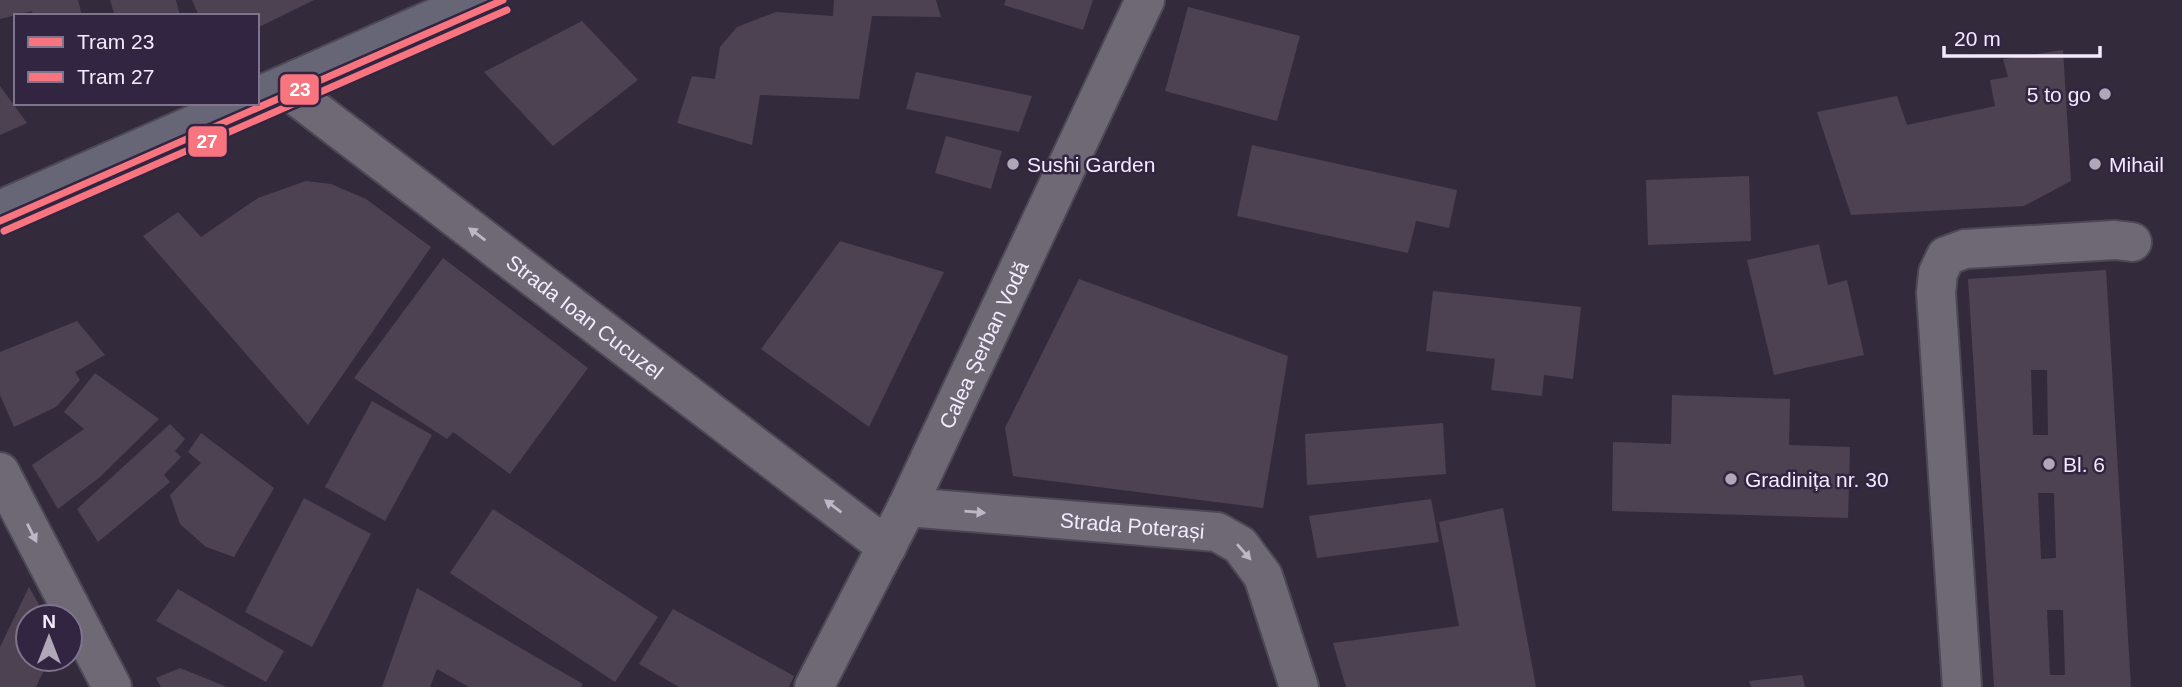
<svg xmlns="http://www.w3.org/2000/svg" width="2182" height="687" font-family="Arial,sans-serif">
<rect width="100%" height="100%" fill="#332b3b"/>
<g fill="#4d4251" fill-rule="evenodd">
<polygon points="0,0 78,0 82,16 33,16 32,11 0,19"/>
<polygon points="110,0 176,0 180,16 115,16"/>
<polygon points="192,0 314,0 257,28 257,16 199,16"/>
<polygon points="834,0 936,0 941,17 872,16 859,99 760,95 752,145 677,123 692,76 715,79 720,47 737,27 776,12 833,16"/>
<polygon points="1006,0 1093,0 1083,30 1004,5"/>
<polygon points="1188,7 1300,36 1277,121 1165,91"/>
<polygon points="582,21 638,80 553,146 484,72"/>
<polygon points="2063,50 2071,181 2024,206 1851,215 1817,112 1897,96 1907,125 1995,106 1990,80 2008,77 2003,59"/>
<polygon points="916,72 1032,96 1019,132 906,109"/>
<polygon points="0,86 27,123 0,135"/>
<polygon points="946,136 1002,151 991,189 935,173"/>
<polygon points="1252,145 1457,190 1449,228 1416,221 1408,253 1237,216"/>
<polygon points="1749,176 1751,241 1648,245 1646,180"/>
<polygon points="306,181 331,184 366,199 431,247 308,425 143,236 178,212 201,237 258,198"/>
<polygon points="840,241 944,272 869,427 761,349"/>
<polygon points="1819,244 1828,285 1847,280 1864,355 1774,375 1747,260"/>
<polygon points="443,258 588,368 510,474 453,432 447,439 354,378"/>
<path d="M2106 270 2131 687H1994L1968 279ZM2031 370H2047L2048 435H2033ZM2038 493H2054L2056 558 2041 559ZM2047 610H2063L2065 675H2050Z"/>
<polygon points="1079,279 1288,356 1263,508 1013,476 1005,428"/>
<polygon points="1433,291 1581,307 1573,379 1544,375 1542,396 1491,390 1495,359 1426,351"/>
<polygon points="77,321 105,355 75,372 80,380 56,407 14,427 0,395 0,352"/>
<polygon points="95,373 159,419 100,477 58,509 32,465 84,429 64,412"/>
<polygon points="1672,395 1790,399 1789,445 1850,447 1848,518 1612,511 1613,442 1671,444"/>
<polygon points="372,401 432,435 385,521 325,487"/>
<polygon points="1443,423 1446,474 1307,485 1305,434"/>
<polygon points="170,424 185,439 175,451 181,457 164,475 170,482 98,542 77,509"/>
<polygon points="201,433 274,488 234,557 206,547 180,524 170,495 201,463 188,452"/>
<polygon points="304,498 371,534 312,647 245,612"/>
<polygon points="1431,499 1439,542 1317,558 1309,516"/>
<polygon points="1503,508 1536,687 1346,687 1333,643 1459,626 1439,522"/>
<polygon points="493,509 658,617 615,682 450,573"/>
<polygon points="29,587 46,617 28,617 28,659 49,659 36,687 0,687 0,647"/>
<polygon points="417,588 583,684 581,687 469,687 437,669 430,687 382,687"/>
<polygon points="178,589 284,651 266,682 156,621"/>
<polygon points="673,609 794,676 789,687 679,687 639,664"/>
<polygon points="180,668 227,687 161,687 156,678"/>
<polygon points="1802,675 1805,687 1751,687 1749,681"/>
</g>
<g fill="none" stroke-linecap="round" stroke-linejoin="round">
<defs>
<g id="minor">
<path id="s1" d="M283 86 887 547"/>
<polyline points="0,472 112,687"/>
<path id="s2" d="M907 507 1217 532 1240 545 1263 576 1299 687"/>
<path id="s3" d="M814 687 907 507 1145 0"/>
<polyline points="1962,687 1936,293 1938,273 1946,256 1965,249 2115,240 2132,242"/>
</g>
<g id="major">
<polyline points="257,97 476,0"/>
<polyline points="0,210 243,103"/>
</g>
</defs>
<use href="#minor" stroke="#4e4856" stroke-width="42"/>
<use href="#major" stroke="#4e4856" stroke-width="42"/>
<use href="#minor" stroke="#6f6976" stroke-width="38"/>
<use href="#major" stroke="#666676" stroke-width="38"/>
<defs>
<polyline id="tram-1" points="0,221 503,0"/>
<polyline id="tram-2" points="4,231 507,10"/>
</defs>
<use href="#tram-1" stroke="#322541" stroke-width="12"/>
<use href="#tram-2" stroke="#322541" stroke-width="12"/>
<use href="#tram-1" stroke="#f8757f" stroke-width="7"/>
<use href="#tram-2" stroke="#f8757f" stroke-width="7"/>
</g>
<defs><path id="oneway-solid" d="M-6-.8H1V-3.2L6.5 0L1 3.2V.8H-6Z" transform="scale(1.75)"/></defs>
<g fill="#beb7c7">
<use href="#oneway-solid" transform="translate(477 234) rotate(-143)"/>
<use href="#oneway-solid" transform="translate(833 506) rotate(-143)"/>
<use href="#oneway-solid" transform="translate(975 512) rotate(5)"/>
<use href="#oneway-solid" transform="translate(32 533) rotate(63)"/>
<use href="#oneway-solid" transform="translate(1244 552) rotate(49)"/>
</g>
<g fill="#b0a8b9" stroke="#322541" stroke-width="2.5">
<circle cx="2105" cy="94" r="7"/>
<circle cx="1013" cy="164" r="7"/>
<circle cx="2095" cy="164" r="7"/>
<circle cx="2049" cy="464" r="7"/>
<circle cx="1731" cy="479" r="7"/>
</g>
<g text-anchor="middle" dominant-baseline="central" stroke-width="5" stroke-linejoin="round" paint-order="stroke">
<g font-size="21" fill="#f3ebfd" stroke="#322541" text-anchor="start">
<text x="2091" y="94" text-anchor="end">5 to go</text>
<text x="1027" y="164">Sushi Garden</text>
<text x="2109" y="164">Mihail</text>
<text x="2063" y="464">Bl. 6</text>
<text x="1745" y="479">Gradinița nr. 30</text>
</g>
<g font-size="21" fill="#f3ebfd" stroke="#322541">
<text stroke="none"><textPath href="#s1" startOffset="380">Strada Ioan Cucuzel</textPath></text>
<text stroke="none"><textPath href="#s3" startOffset="382">Calea Șerban Vodă</textPath></text>
<text stroke="none"><textPath href="#s2" startOffset="226">Strada Poterași</textPath></text>
</g>
</g>
<g stroke="#322541" stroke-width="2.5">
<rect x="279" y="73" width="41" height="33" rx="7" fill="#f8757f"/>
<rect x="187" y="125" width="41" height="33" rx="7" fill="#f8757f"/>
</g>
<g font-size="19" text-anchor="middle" font-weight="bold" fill="#fff">
<text x="300" y="96">23</text>
<text x="207" y="148">27</text>
</g>
<rect x="14" y="14" width="245" height="91" fill="#322541" stroke="#7f748c" stroke-width="2"/>
<rect x="28" y="37" width="35" height="10" fill="#f8757f" stroke="#7f748c" stroke-width="2"/>
<text x="77" y="49" font-size="21" fill="#f3ebfd">Tram 23</text>
<rect x="28" y="72" width="35" height="10" fill="#f8757f" stroke="#7f748c" stroke-width="2"/>
<text x="77" y="84" font-size="21" fill="#f3ebfd">Tram 27</text>
<g transform="translate(49 638)"><circle r="33" fill="#322541" stroke="#7f748c" stroke-width="2"/>
<path d="M0-5L12 26L0 18L-12 26Z" fill="#b0a8b9"/>
<text y="-10" font-size="19" font-weight="bold" text-anchor="middle" fill="#f3ebfd">N</text>
</g>
<path d="M1944 46v10h156v-10" fill="none" stroke="#f3ebfd" stroke-width="3.5"/>
<text x="1954" y="46" font-size="21" fill="#f3ebfd" stroke="#322541" stroke-width="5" paint-order="stroke">20 m</text>
</svg>
